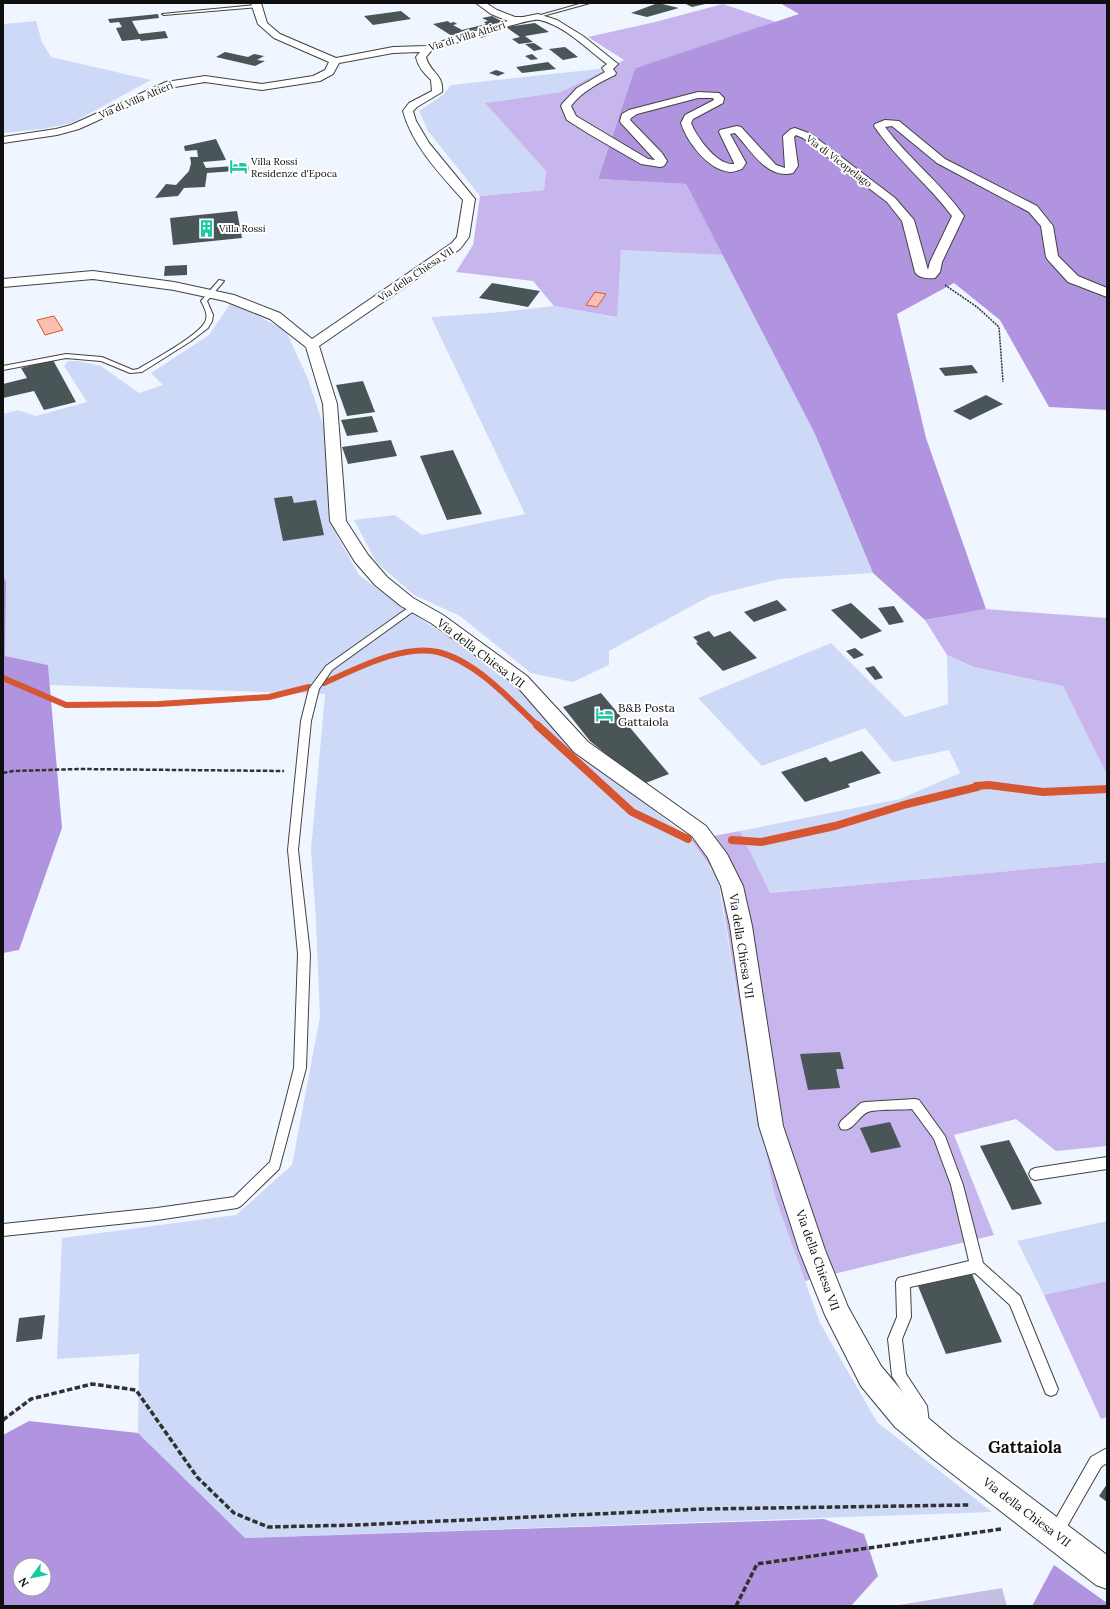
<svg xmlns="http://www.w3.org/2000/svg" width="1110" height="1609" font-family="Lora,serif">
<rect width="100%" height="100%" fill="#f0f6ff"/>
<g fill="#ced9f8">
<polygon points="36,21 42,42 51,57 151,80 72,123 43,129 3,133 3,24"/>
<polygon points="607,68 561,92 485,103 546,171 544,190 480,196 428,131 419,111 443,95 451,85"/>
<polygon points="621,250 723,255 815,434 873,573 779,579 710,596 609,651 609,665 573,682 531,673 460,616 414,595 376,562 354,520 395,515 422,535 525,514 431,317 502,312 554,306 616,317"/>
<polygon points="233,302 286,331 308,379 324,427 328,491 336,534 359,575 393,600 511,679 641,800 691,840 718,879 749,1068 775,1197 820,1323 877,1422 992,1512 245,1538 138,1433 139,1354 57,1359 62,1238 236,1215 292,1165 320,1017 316,922 311,850 325,694 50,685 48,665 5,656 6,582 3,575 3,414 18,410 36,416 87,402 64,366 68,361 78,361 101,366 139,393 163,385 151,373 209,335 230,304"/>
<polygon points="831,643 905,717 948,704 947,655 974,667 1063,686 1107,775 1107,862 769,893 740,831 900,799 960,773 949,750 893,762 865,728 762,766 698,698"/>
<polygon points="1107,1221 1107,1281 1044,1295 1017,1241"/>
</g>
<g fill="#c7b6ed">
<polygon points="723,4 776,22 635,68 598,179 686,184 723,255 621,250 617,317 554,306 533,281 456,272 473,245 480,196 544,190 546,171 485,103 561,92 624,60 588,37 655,22"/>
<polygon points="986,609 1107,618 1107,775 1063,686 974,667 947,655 925,620"/>
<polygon points="740,831 770,893 1107,862 1107,1146 1056,1151 1016,1119 954,1135 994,1235 805,1281 775,1197 749,1068 719,879 691,840"/>
<polygon points="1107,1281 1107,1417 1101,1419 1044,1295"/>
</g>
<g fill="#b094df" fill-rule="evenodd">
<polygon points="780,3 1107,3 1107,410 1049,407 1000,320 954,283 897,314 926,438 986,609 925,620 873,573 815,434 686,184 598,179 635,68 799,14"/>
<polygon points="3,575 6,582 5,656 48,665 62,828 19,950 3,953"/>
<path d="M29 1421 138 1433 245 1538 824 1519 864 1534 878 1576 851 1606H3V1435ZM20 1565H44V1589H20Z"/>
<polygon points="1054,1565 1107,1603 1107,1606 1032,1606"/>
</g>
<polygon fill="#c4bfe4" points="1002,1588 1007,1606 893,1606"/>
<g fill="#fbbfb1" stroke="#d75632">
<polygon points="595,292 606,294 597,307 586,305"/>
<polygon points="54,316 63,330 45,335 37,320"/>
</g>
<g fill="none" stroke-linecap="round" stroke-linejoin="round">
<g stroke="#d75632" stroke-width="6">
<polyline points="3,678 66,705 159,704 269,697 309,687"/>
<path d="M324 683C356 669 402 644 438 652 476 661 511 701 538 726"/>
</g>
<g stroke="#d75632" stroke-width="8">
<polyline points="537,725 632,812 688,839"/>
<polyline points="732,840 761,842 835,826 907,804 977,787 976,786 989,785 1043,792 1107,789"/>
</g>
</g>
<g fill="#4a5558">
<polygon points="658,3 679,8 647,17 631,13"/>
<polygon points="684,3 705,3 705,4 692,7"/>
<polygon points="401,11 411,19 373,25 364,16"/>
<polygon points="158,14 159,18 132,21 139,34 165,31 168,38 141,41 140,39 122,41 116,28 122,27 119,22 110,23 108,19"/>
<polygon points="492,16 503,22 452,36 433,24 448,21 450,23 454,22 457,24 453,25 462,30 486,24 484,22 488,21 482,18"/>
<polygon points="535,23 549,32 525,36 533,42 519,44 512,39 520,37 506,27"/>
<polygon points="534,43 543,49 534,51 525,44"/>
<polygon points="565,47 578,57 563,60 549,49"/>
<polygon points="225,52 248,57 254,54 264,56 257,60 265,61 255,66 216,57"/>
<polygon points="532,54 538,59 531,60 525,56"/>
<polygon points="548,62 556,69 522,73 516,67"/>
<polygon points="496,70 505,73 498,76 489,73"/>
<polygon points="216,139 226,160 203,162 206,168 248,165 249,170 207,173 205,187 184,188 178,196 155,198 166,184 176,185 189,171 191,163 190,157 198,157 197,150 185,151 184,146"/>
<polygon points="237,211 242,238 173,245 170,218"/>
<polygon points="187,265 187,275 164,276 165,266"/>
<polygon points="492,283 540,291 528,307 479,298"/>
<polygon points="53,360 76,402 44,410 34,391 3,398 3,384 27,378 21,368"/>
<polygon points="972,365 978,373 945,376 939,368"/>
<polygon points="363,381 375,412 347,416 336,385"/>
<polygon points="986,395 1003,404 970,420 953,411"/>
<polygon points="372,416 378,432 347,436 341,420"/>
<polygon points="391,440 397,456 348,464 342,447"/>
<polygon points="453,450 482,514 447,520 420,456"/>
<polygon points="292,496 294,503 316,500 324,535 283,541 274,498"/>
<polygon points="777,600 787,610 754,622 744,612"/>
<polygon points="851,603 882,631 861,639 831,610"/>
<polygon points="894,606 904,622 889,625 878,608"/>
<polygon points="709,631 714,637 730,631 757,658 723,671 696,643 698,642 693,637"/>
<polygon points="855,648 864,655 854,659 846,651"/>
<polygon points="874,666 883,678 875,680 865,668"/>
<polygon points="601,693 669,774 643,784 590,741 563,707"/>
<polygon points="862,751 881,773 848,784 850,787 805,802 781,772 826,757 830,762"/>
<polygon points="840,1052 844,1069 836,1069 840,1088 808,1090 800,1054"/>
<polygon points="890,1122 901,1147 871,1153 860,1128"/>
<polygon points="1009,1140 1042,1204 1012,1210 980,1146"/>
<polygon points="972,1274 1002,1342 946,1354 918,1286"/>
<polygon points="45,1315 42,1339 16,1342 19,1318"/>
<polygon points="1107,1484 1107,1502 1099,1496"/>
</g>
<g fill="none" stroke-linecap="round" stroke-linejoin="round">
<defs>
<g id="service">
<polygon points="583,3 590,3 539,17 537,16"/>
<polygon points="256,5 258,7 164,15 162,14"/>
<polygon points="492,26 496,27 496,31 481,37 477,36 492,29"/>
<path d="M219 280 224 281 207 301 213 315 212 321 208 328 191 341 142 372 130 373 101 361 66 358 3 370V366L66 354 102 357 133 370 138 369C153 360 198 336 205 322 209 315 204 307 201 301Z"/>
<polygon points="415,603 419,606 418,608 332,670 319,689 311,721 298,850 310,954 306,1068 279,1169 241,1206 237,1208 157,1220 3,1236 3,1224 157,1208 234,1197 270,1162 294,1068 298,954 288,850 301,721 309,689 326,666"/>
<path d="M915 1099 919 1100 945 1136 963 1185 983 1263 1020 1296 1058 1389 1056 1394 1051 1396 1046 1394 1010 1305 975 1273 910 1287 911 1317 902 1339 906 1374 927 1406 929 1424 927 1429 922 1431 917 1429 913 1408 892 1376 888 1339 897 1317 896 1282 898 1278 969 1261 951 1185 934 1139 912 1109C903 1110 875 1109 868 1112 858 1116 853 1133 841 1129L839 1125 841 1121 861 1103 865 1102Z"/>
<polygon points="1107,1157 1107,1169 1035,1180 1031,1178 1029,1174 1031,1170 1035,1168"/>
<polygon points="1107,1448 1107,1463 1101,1467 1061,1537 1056,1539 1051,1537 1049,1532 1051,1527 1091,1457"/>
</g>
<path id="minor" d="M251 3H261L267 23 280 34 336 58 393 47 427 46 508 21 491 14 476 3H486L497 10 515 17H523L538 14 557 20 583 36 618 64 613 69 616 73 615 75C599 83 582 91 571 106L576 116 648 159 655 160 621 123 620 121 622 114 629 110 698 92 719 93 724 98 723 103 693 119 691 123C696 136 717 166 734 164V163L719 132 720 130 737 126 741 127 776 165 785 168 783 136 791 129 795 128 811 134 895 198 914 220 928 270 930 262 952 216C928 184 896 159 874 126L875 124 885 120 899 121 945 159 1037 206 1053 226 1058 256 1078 276 1107 288V297L1068 282 1048 260 1046 257 1041 226 1029 212 937 163 892 126 885 127C909 159 941 183 964 216L942 262 940 272 935 278C928 279 918 278 915 272L902 221 887 202 803 138 796 135 794 137 798 166 793 173C767 180 750 149 735 133L730 134 746 163 742 169C738 170 734 172 730 172 708 170 687 142 681 123L685 115 714 100 713 98H698L637 114 631 118 630 120 662 153 667 161 664 166 660 167 641 164 589 134 567 120 561 106 562 104 577 88 605 72 602 68 607 64C587 49 565 26 540 20 529 17 448 46 431 51L426 57C430 73 444 74 442 92L417 107 413 111 416 121 429 143 475 199 469 237 460 249 319 346 337 404 346 521 368 555 387 577 413 598 443 615 527 676 588 742 706 826 727 854 743 886 752 926 783 1126 825 1250 848 1307 881 1366 915 1407 952 1438 1107 1555V1589L1096 1585 932 1458 895 1427 861 1386 825 1315 799 1250 759 1126 730 926 721 886 708 858 692 836 574 752 515 684 431 623 401 606 375 585 355 562 330 521 323 404 306 347 270 319 225 301 174 290 93 279 3 287V279L93 271 174 282 234 295 280 313 312 339 452 243 457 237 463 200C440 174 412 145 403 111L409 103 432 91 431 80C424 73 418 67 416 57L420 52 393 53 339 63 333 74 320 81 262 90 205 82 169 88 79 129 57 135 3 143V137L56 129 71 125 166 82 205 76 262 84 313 76 325 70 329 62 274 38 258 24Z"/>
</defs>
<use href="#service" stroke="#424242" stroke-width="2"/>
<use href="#minor" stroke="#424242" stroke-width="2"/>
<polyline stroke="#313131" stroke-width="1.5" stroke-dasharray="2 1" stroke-linecap="butt" points="945,285 977,307 999,327 1003,382"/>
<polyline stroke="#313131" stroke-width="2.5" stroke-dasharray="4.5 2" stroke-linecap="butt" points="3,773 13,771 80,769 284,771"/>
<g stroke="#313131" stroke-width="3.5" stroke-dasharray="5.5 2.5" stroke-linecap="butt">
<polyline points="3,1420 31,1399 92,1384 136,1390 197,1477 234,1513 268,1527 356,1525 704,1509 969,1505"/>
<polyline points="736,1606 757,1564 1001,1529"/>
</g>
<use href="#service" fill="#fff" fill-rule="evenodd"/>
<use href="#minor" fill="#fff" fill-rule="evenodd"/>
</g>
<defs>
<symbol id="hotel-bare" viewBox="-9 -9 18 18"><path d="M-6-4.5h1.5V1H6V5H4.5V3h-9V5H-6ZM-4 0a1.8 1.8 0 1 1 3.6 0ZM.5 0V-2.5h3Q6-2.5 6 0Z" fill="#1bcaa2" stroke="#fff" stroke-width="2.5" paint-order="stroke"/></symbol>
<symbol id="building-bare" viewBox="-9 -9 18 18"><path d="M-4-6H4V6H1V3H-1V6H-4ZM-2.5-4.3h1.7v1.8h-1.7ZM.8-4.3h1.7v1.8H.8ZM-2.5-1h1.7V.8h-1.7ZM.8-1h1.7V.8H.8Z" fill="#1bcaa2" stroke="#fff" stroke-width="2.5" paint-order="stroke"/></symbol>
</defs>
<g fill-rule="evenodd">
<use href="#hotel-bare" x="226" y="154" width="25" height="25"/>
<use href="#building-bare" x="194" y="216" width="25" height="25"/>
<use href="#hotel-bare" x="592" y="702" width="25" height="25"/>
</g>
<g text-anchor="middle" dominant-baseline="central" stroke-width="4" stroke-linejoin="round" paint-order="stroke">
<g font-size="10" fill="#0f0f0f" stroke="#fff">
<text transform="translate(467 36) rotate(-17)">Via di Villa Altieri</text>
<text transform="translate(136 100) rotate(-23)">Via di Villa Altieri</text>
<text transform="translate(839 161) rotate(37)">Via di Vicopelago</text>
<text transform="translate(416 274) rotate(-34)">Via della Chiesa VII</text>
</g>
<g font-size="10" fill="#0f0f0f" stroke="#fff" text-anchor="start">
<text x="251" y="161">Villa Rossi<tspan x="251" dy="12">Residenze d'Epoca</tspan></text>
<text x="219" y="228">Villa Rossi</text>
</g>
<g font-size="12" fill="#0f0f0f" stroke="#fff">
<text transform="translate(481 653) rotate(37)">Via della Chiesa VII</text>
<text transform="translate(742 946) rotate(81)">Via della Chiesa VII</text>
<text transform="translate(818 1260) rotate(70)">Via della Chiesa VII</text>
<text transform="translate(1027 1512) rotate(37)">Via della Chiesa VII</text>
</g>
<g font-size="12" fill="#0f0f0f" stroke="#fff" text-anchor="start">
<text x="618" y="707">B&amp;B Posta<tspan x="618" dy="14">Gattaiola</tspan></text>
</g>
<g font-size="17" font-weight="bold" fill="#0f0f0f" stroke="#fff">
<text x="1025" y="1447">Gattaiola</text>
</g>
</g>
<rect width="1110" height="1609" fill="none" stroke="#0f0f0f" stroke-width="8"/>
<g transform="translate(32 1577) rotate(237)"><circle r="19" fill="#ffffff" stroke="#9f9f9f"/>
<path d="M0-3L7 15L0 10L-7 15Z" fill="#1bcaa2"/>
<text y="-6" font-size="11" font-weight="bold" text-anchor="middle" fill="#0f0f0f">N</text>
</g>
</svg>
